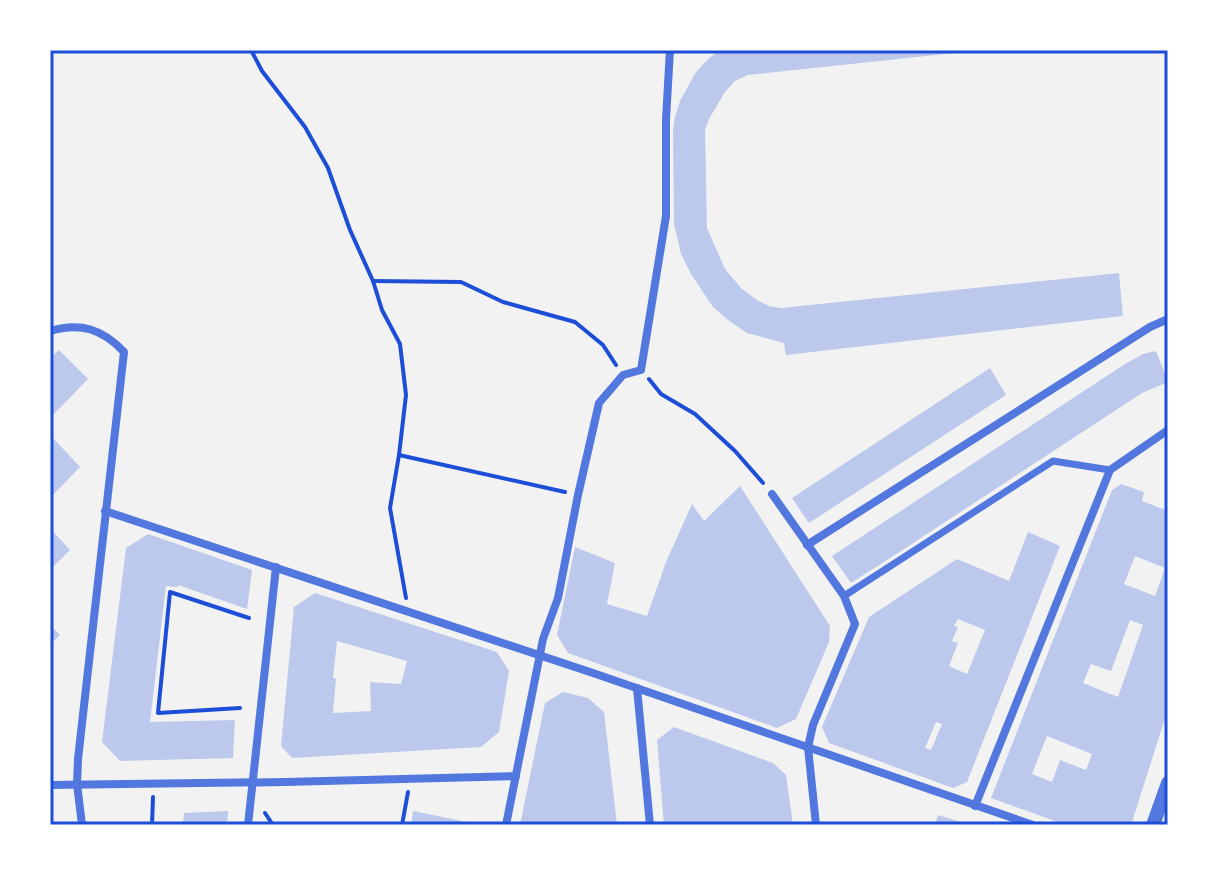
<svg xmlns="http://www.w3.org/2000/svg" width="1218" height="875" font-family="Jost,sans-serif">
<rect width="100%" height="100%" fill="#f2f2f2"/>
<g fill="#bdc9ec" fill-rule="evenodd">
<polygon points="720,50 964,50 964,52 748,75 735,81 725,92 709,119 705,130 707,228 725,269 741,288 757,300 769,306 781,308 1119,273 1123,316 786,355 784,343 747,333 728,320 713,307 691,274 681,254 674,224 673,130 675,117 680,101 696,72 708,59"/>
<polygon points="59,350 88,379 50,418 50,358"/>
<polygon points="1156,351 1168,382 1142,393 901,551 851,583 832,556 1125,364 1143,354"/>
<polygon points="990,368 1006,395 809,523 792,498"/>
<polygon points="50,435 80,467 50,498"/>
<path d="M1121 484 1144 492 1142 501 1168 511V709L1131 825H1066L991 798 1112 490ZM1135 556 1165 568 1155 596 1124 584ZM1130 620 1143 625 1118 697 1083 683 1091 664 1111 671ZM1047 736 1092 754 1086 770 1060 760 1052 782 1032 774Z"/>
<polygon points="740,486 830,626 829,642 796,719 777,728 568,653 557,635 575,547 615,563 607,604 647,616 666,562 692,504 704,521"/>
<polygon points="50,528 70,550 50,570"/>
<path d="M1028 532 1060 546 967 782 953 788 829 743 822 727 869 617 957 559 1009 581ZM958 619 985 630 967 674 949 666 958 643 952 641 958 627 954 626ZM936 722 942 724 931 750 925 748Z"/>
<polygon points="148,534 252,570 247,609 178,585 178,587 166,586 150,722 235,720 233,758 120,761 102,742 126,548"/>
<path d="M315 593 497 652 509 671 499 732 481 747 292 758 281 746 294 607ZM337 641 407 661 401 684 370 682 371 711 333 713 336 679 333 678Z"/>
<polygon points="50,625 60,635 50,645"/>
<polygon points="563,692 588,698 604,712 617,825 520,825 545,703"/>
<polygon points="674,727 773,763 786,775 793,825 664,825 657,740"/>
<polygon points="228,811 227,825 183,825 184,813"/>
<polygon points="413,811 467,822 466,825 411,825"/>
<polygon points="938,815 967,824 967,825 935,825"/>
</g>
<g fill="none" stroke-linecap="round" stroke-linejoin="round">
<g stroke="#1d4ed8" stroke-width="4">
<polyline points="251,50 262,71 305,127 328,168 350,230 373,281 382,310 400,344 406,395 399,455 390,508 406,598"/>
<polyline points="373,281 461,282 503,302 575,322 603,345 616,365"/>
<polyline points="649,379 661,394 695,414 735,451 763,483"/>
<polyline points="399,455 565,492"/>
<polyline points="240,708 158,713 170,592 249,618"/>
<polyline points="265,813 273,825"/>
<polyline points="152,825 153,797"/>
<polyline points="402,825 408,792"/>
</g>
<polyline stroke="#5277de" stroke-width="7" points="844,596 1053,461 1110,470"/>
<g stroke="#5277de" stroke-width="8">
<path d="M50 331C80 322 103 329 124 352L78 759 77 784 82 825"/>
<polyline points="772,494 844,596 855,624 813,725 808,747 816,825"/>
<polyline points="105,511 593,673 1033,825"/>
<polyline points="807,545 1150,327 1168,319"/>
<polyline points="637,688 650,825"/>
<polyline points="50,785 285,782 516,776"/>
<polyline points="975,806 1110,470 1168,430"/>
<polyline points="248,825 276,567"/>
<polyline points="506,825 543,639 558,598 578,495 599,403 623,375 641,370 666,216 666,119 670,50"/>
</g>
<polyline stroke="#5277de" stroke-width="14" points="1153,825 1168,783"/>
</g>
<rect width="1218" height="875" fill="none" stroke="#ffffff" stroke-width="104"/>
<rect x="52" y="52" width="1114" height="771" fill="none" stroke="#1d4ed8" stroke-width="3"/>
</svg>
